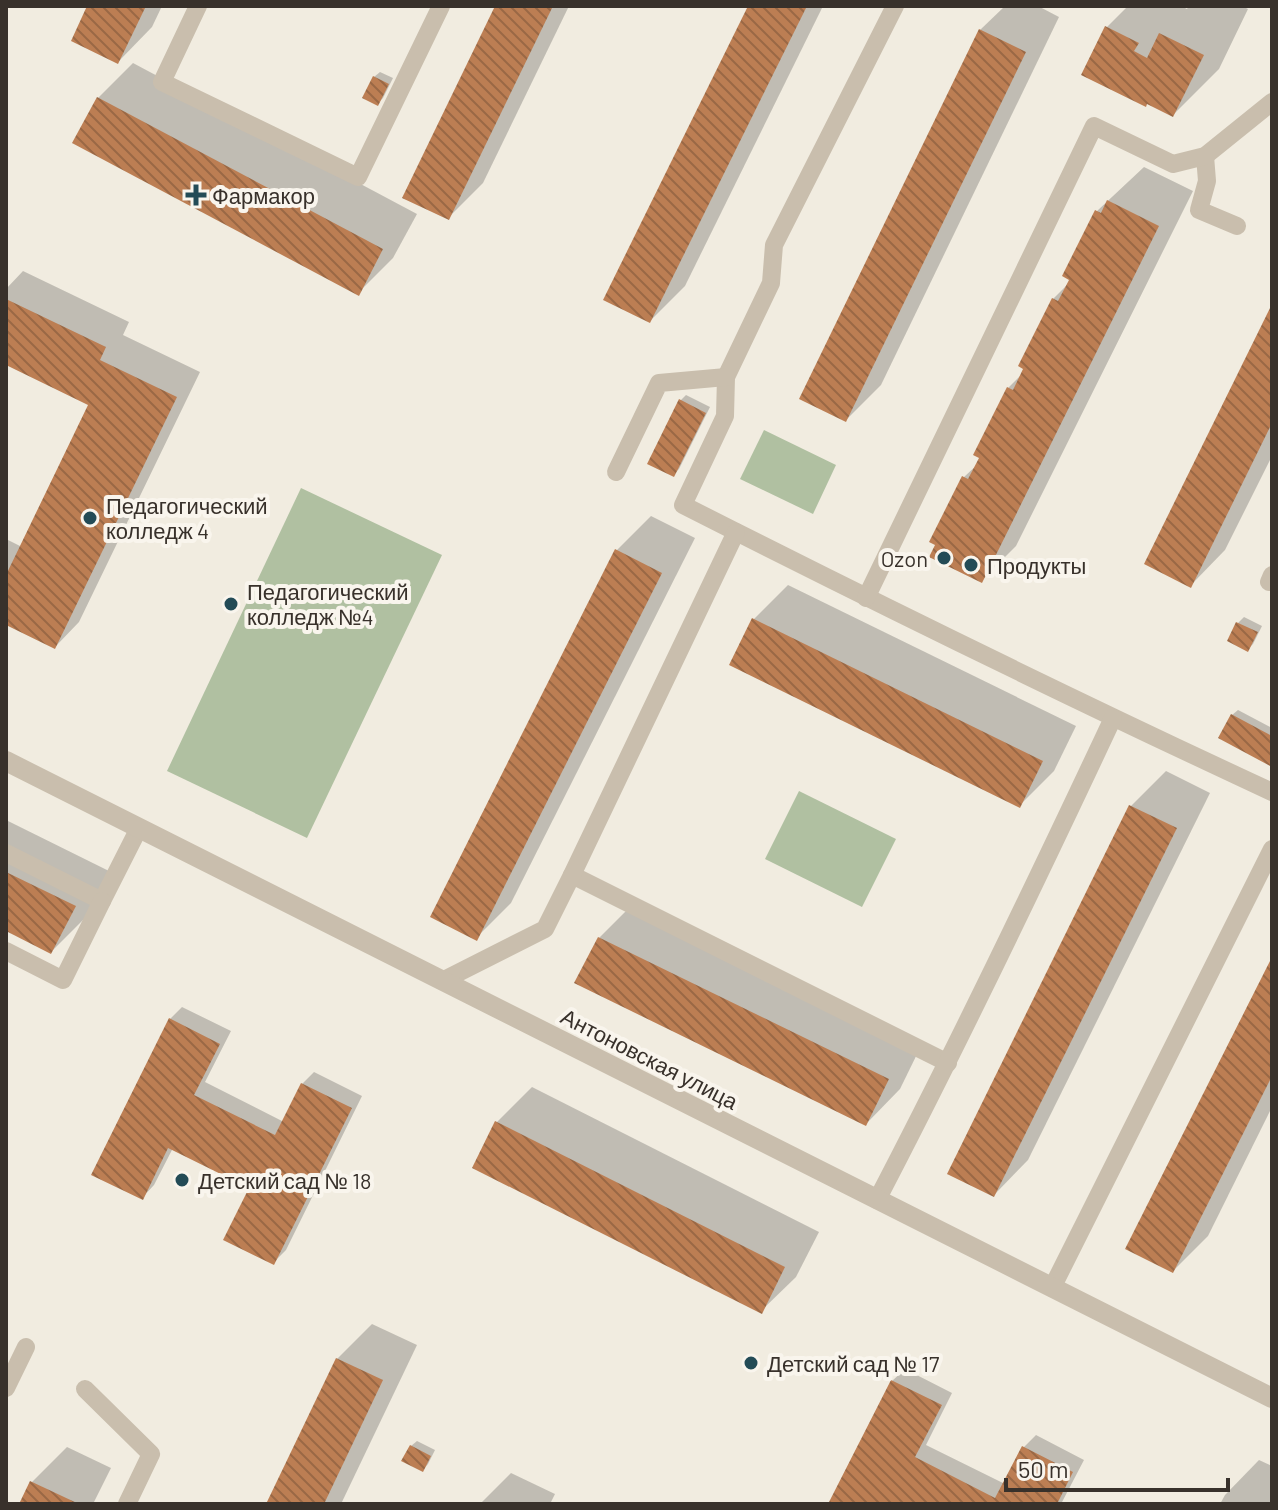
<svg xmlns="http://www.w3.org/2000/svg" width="1278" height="1510" font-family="Barlow,sans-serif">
<defs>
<pattern id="building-back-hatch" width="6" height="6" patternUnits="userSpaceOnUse" patternTransform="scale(2)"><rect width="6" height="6" fill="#bc7e53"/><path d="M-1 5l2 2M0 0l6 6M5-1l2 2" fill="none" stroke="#9a6845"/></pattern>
</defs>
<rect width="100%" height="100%" fill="#f1ece0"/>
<g fill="#b0c0a1">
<polygon points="764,430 836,465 813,514 740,479"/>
<polygon points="301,488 442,555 307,838 167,771"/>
<polygon points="799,791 896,839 862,907 765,859"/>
</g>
<g fill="#0003">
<polygon points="90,6 162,6 152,27 118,62"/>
<polygon points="497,6 569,6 483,183 448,218"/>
<polygon points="751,6 823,6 685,286 650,321"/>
<polygon points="1005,6 1038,6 1059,17 881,385 846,420 980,30"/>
<polygon points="1128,6 1181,6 1187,9 1189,6 1242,6 1248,9 1219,69 1173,115 1107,27"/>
<polygon points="133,63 417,214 393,258 358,293 98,98"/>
<polygon points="380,72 393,78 383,98 378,103 374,77"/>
<polygon points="1144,167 1193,191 1016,546 981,581 964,477 979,463 1008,388 1023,373 1053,299 1069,283 1097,211"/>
<polygon points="23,271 129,322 123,335 200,372 79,622 55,647 6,623 6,539 22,547 91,404 6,363 6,289"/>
<polygon points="1272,308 1272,456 1225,550 1191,585"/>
<polygon points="686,395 710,407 679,469 674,474 681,400"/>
<polygon points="651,516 695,538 511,903 476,938 617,550"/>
<polygon points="788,585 1076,726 1054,771 1019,806 753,620"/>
<polygon points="1244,617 1262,626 1253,644 1248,649 1238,623"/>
<polygon points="1238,710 1272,728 1272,765 1232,715"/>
<polygon points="1166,771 1210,793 1028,1160 994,1195 950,1173 1131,806"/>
<polygon points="6,820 109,871 86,917 51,952 6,929"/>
<polygon points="634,903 922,1044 900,1089 866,1124 599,938"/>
<polygon points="1272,961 1272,1107 1208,1236 1173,1271"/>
<polygon points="182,1007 231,1031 205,1082 284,1122 302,1084 314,1072 362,1096 286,1250 274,1262 252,1187 173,1148 154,1185 142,1198 170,1019"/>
<polygon points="532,1087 819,1232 796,1277 761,1311 497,1122"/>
<polygon points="372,1324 417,1345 341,1504 268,1504 337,1359"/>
<polygon points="905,1369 952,1393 926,1445 1005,1484 1023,1448 1036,1435 1084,1460 1061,1504 830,1504 892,1381"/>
<polygon points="417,1441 435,1450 428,1464 423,1470 411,1446"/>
<polygon points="67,1447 111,1468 93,1504 21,1504 32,1482"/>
<polygon points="1259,1460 1272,1466 1272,1504 1220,1504 1225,1495"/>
<polygon points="511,1473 555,1494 550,1504 480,1504"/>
</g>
<g fill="url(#building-back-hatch)">
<polygon points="87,6 146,6 118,64 71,41"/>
<polygon points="495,6 553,6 449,220 402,198"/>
<polygon points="748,6 807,6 650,323 603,300"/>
<polygon points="1105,26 1139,43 1134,51 1147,58 1159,33 1204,55 1173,117 1147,104 1146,107 1081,75"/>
<polygon points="979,29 1026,52 846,422 799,399"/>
<polygon points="373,76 389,84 378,106 362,98"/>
<polygon points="97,97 383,249 359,296 72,143"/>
<polygon points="1107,200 1159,226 982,583 929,557 935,545 929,542 962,476 968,479 979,458 973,455 1007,387 1013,390 1023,369 1018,366 1052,298 1058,301 1069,280 1062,276 1095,210 1101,213"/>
<polygon points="6,299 106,347 100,360 177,397 55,649 6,625 6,575 88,405 6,365"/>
<polygon points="1272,304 1272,423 1191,588 1144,564"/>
<polygon points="679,399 706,413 674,477 647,464"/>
<polygon points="615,549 662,573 477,941 430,917"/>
<polygon points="752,618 1043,761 1020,808 729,665"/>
<polygon points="1236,622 1258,632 1248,652 1227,641"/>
<polygon points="1231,714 1272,736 1272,767 1218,738"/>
<polygon points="1129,805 1177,828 994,1197 947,1174"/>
<polygon points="6,872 76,906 51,954 6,931"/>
<polygon points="598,937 889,1079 866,1126 574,983"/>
<polygon points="1272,957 1272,1076 1173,1273 1125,1249"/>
<polygon points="169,1018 220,1044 194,1095 275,1135 301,1083 352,1108 274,1265 223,1240 249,1188 168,1148 143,1200 91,1175"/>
<polygon points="495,1121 785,1267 762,1314 472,1168"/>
<polygon points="336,1358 383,1380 324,1504 266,1504"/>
<polygon points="891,1380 942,1405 915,1457 995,1498 1022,1446 1073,1472 1057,1504 828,1504"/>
<polygon points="410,1445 431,1456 423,1472 401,1461"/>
<polygon points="30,1481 79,1504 19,1504"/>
</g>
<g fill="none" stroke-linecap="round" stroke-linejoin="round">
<g stroke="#c9bead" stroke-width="18">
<polyline points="198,6 162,82 358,177 441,6"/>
<path d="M895 6 774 245 771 283 726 377 725 416 683 505C878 604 1074 700 1272 792"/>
<polyline points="1205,156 1207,181 1199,210 1237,226"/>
<polyline points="616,472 659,383 726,377"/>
<polyline points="1269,582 1272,575"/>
<polyline points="866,598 1094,126 1173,164 1205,156 1272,102"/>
<polyline points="6,853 102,901 139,828"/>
<polyline points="572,875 948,1063"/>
<polyline points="6,951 63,980 102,901"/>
<polyline points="442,981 545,929 572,875 736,532"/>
<path d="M877 1200C960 1041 1037 880 1113 718"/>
<polyline points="1052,1288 1272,849"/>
<polyline points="6,1388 26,1347"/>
<polyline points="85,1389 151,1454 127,1504"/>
</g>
<polyline stroke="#c9bead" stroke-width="20" points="6,761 1272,1398"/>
</g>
<g fill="#234b56" stroke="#f9f5ed" stroke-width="3">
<path d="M192 183h8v8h8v8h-8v8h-8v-8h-8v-8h8z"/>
<circle cx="90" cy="518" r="8"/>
<circle cx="944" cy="558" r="8"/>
<circle cx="971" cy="565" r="8"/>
<circle cx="231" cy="604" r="8"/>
<circle cx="182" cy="1180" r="8"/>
<circle cx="751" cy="1363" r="8"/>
</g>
<g text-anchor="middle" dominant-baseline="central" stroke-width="8" stroke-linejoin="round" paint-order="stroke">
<g font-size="22" fill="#38312b" stroke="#f9f5ed" text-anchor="start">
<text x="212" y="195">Фармакор</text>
<text x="106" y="505">Педагогический<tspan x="106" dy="25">колледж 4</tspan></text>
<text x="928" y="558" text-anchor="end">Ozon</text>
<text x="987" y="565">Продукты</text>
<text x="247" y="591">Педагогический<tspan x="247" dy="25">колледж №4</tspan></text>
<text x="198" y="1180">Детский сад № 18</text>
<text x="767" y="1363">Детский сад № 17</text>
</g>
<g font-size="22" fill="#38312b" stroke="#f9f5ed">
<text transform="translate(650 1058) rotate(27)">Антоновская улица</text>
</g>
</g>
<rect width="1278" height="1510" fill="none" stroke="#38312b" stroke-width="16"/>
<path d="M1006 1478v12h222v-12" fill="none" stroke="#38312b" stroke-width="4"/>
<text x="1018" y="1478" font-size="24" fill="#38312b" stroke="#f9f5ed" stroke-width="6" paint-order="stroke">50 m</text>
</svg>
